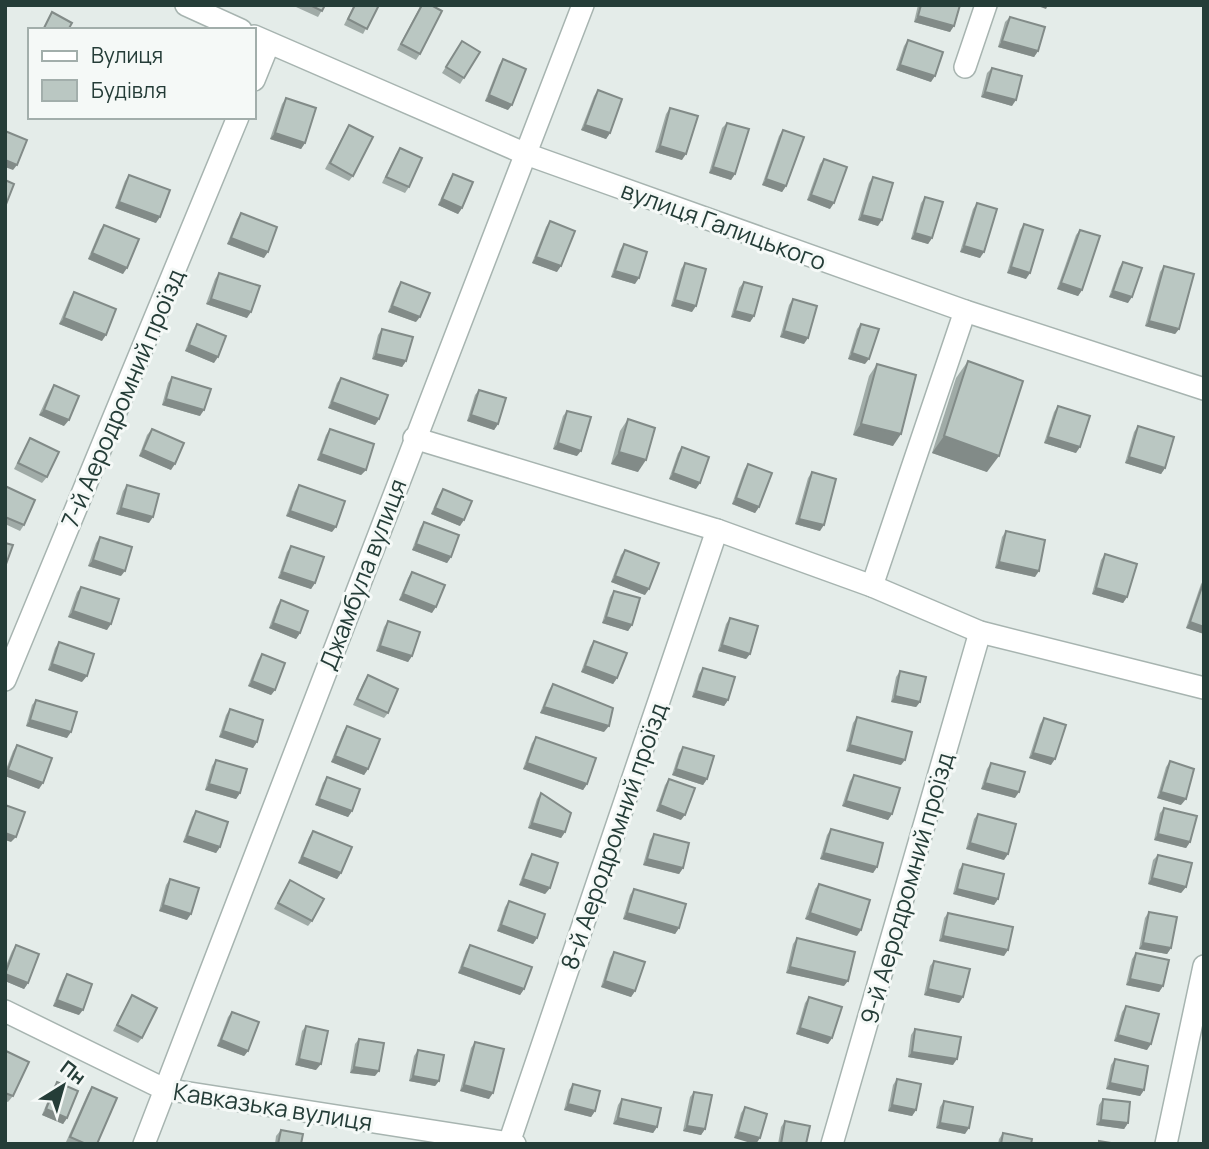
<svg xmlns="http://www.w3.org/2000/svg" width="1209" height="1149" font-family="Manrope,sans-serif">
<rect width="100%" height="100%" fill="#e4ece9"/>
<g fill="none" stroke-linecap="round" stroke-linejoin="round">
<defs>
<g id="minor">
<polyline points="186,5 241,30"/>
<polyline points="254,36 526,154 965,311 1204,389"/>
<polyline points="965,67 986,5"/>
<polyline points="254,80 269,43"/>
<polyline points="414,438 717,530 872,586 980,632 1204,688"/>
<polyline points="872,586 965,311"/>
<polyline points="5,680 238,117"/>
<polyline points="5,1011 164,1089 515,1144"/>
<polyline points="509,1143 717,530"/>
<polyline points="144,1144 583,5"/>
<polyline points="832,1144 980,632"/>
<polyline points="1166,1144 1204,966"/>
</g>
</defs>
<use href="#minor" stroke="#a7b4b0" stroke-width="24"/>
<use href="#minor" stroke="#fff" stroke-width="21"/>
</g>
<g fill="#a0aba7">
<polygon points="297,5 325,5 318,17 296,7"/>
<polygon points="354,5 379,5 363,34 344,25"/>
<polygon points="421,5 431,5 420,54 416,60 397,50"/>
<polygon points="918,5 960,5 950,32 914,22"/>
<polygon points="1010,17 1038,51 1034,57 998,47 1005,22"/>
<polygon points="908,40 931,82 896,70 904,46"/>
<polygon points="462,41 480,52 460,84 442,73"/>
<polygon points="503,59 508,110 485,101 499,65"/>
<polygon points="992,68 1012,106 981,97 987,73"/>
<polygon points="598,90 610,133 606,139 581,130 594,96"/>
<polygon points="286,98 305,143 301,149 270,139 282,104"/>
<polygon points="670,108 682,160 655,152 666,114"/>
<polygon points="727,123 735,174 731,180 709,173 722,128"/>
<polygon points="349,125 353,176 349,181 325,169"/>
<polygon points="783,130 786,186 782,192 762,185 779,136"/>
<polygon points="400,148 409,187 405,193 382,183 396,154"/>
<polygon points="824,159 830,209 807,200 820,164"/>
<polygon points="453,174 462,208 458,214 438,205 449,180"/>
<polygon points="129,175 156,223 115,208 125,181"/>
<polygon points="873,177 878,226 858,220 869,183"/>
<polygon points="925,197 932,238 928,244 911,239 921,203"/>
<polygon points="977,203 980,258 960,252 973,209"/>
<polygon points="241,213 264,258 227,244 237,219"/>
<polygon points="550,221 557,272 532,263 546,227"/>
<polygon points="1024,224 1026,279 1007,273 1020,230"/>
<polygon points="104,225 123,274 88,259 100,230"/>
<polygon points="1080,230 1082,290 1078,296 1057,289 1076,235"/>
<polygon points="624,244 635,284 611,277 620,250"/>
<polygon points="1123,262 1128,303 1109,297 1119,268"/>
<polygon points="685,263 692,312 671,306 681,269"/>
<polygon points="1164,266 1179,329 1175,334 1145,326 1160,272"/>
<polygon points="219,273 247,318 206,304 215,279"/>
<polygon points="401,282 416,322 388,312 397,288"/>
<polygon points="744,282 754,316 750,322 731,317 739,288"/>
<polygon points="74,292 102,341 59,324 70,298"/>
<polygon points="793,299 804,344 780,337 789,305"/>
<polygon points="197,324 214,363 185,351 193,330"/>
<polygon points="861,324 865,364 848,359 857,329"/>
<polygon points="382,329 406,361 402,367 372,359 378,335"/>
<polygon points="968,361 987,472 932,453 956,378"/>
<polygon points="877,364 893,446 853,435 869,376"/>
<polygon points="172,377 200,416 162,405 168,383"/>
<polygon points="341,378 379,419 375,425 328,408 337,383"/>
<polygon points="54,385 64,426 39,415 50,391"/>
<polygon points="479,390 498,424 494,430 467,421 475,395"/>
<polygon points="1058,406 1076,453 1044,443 1054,412"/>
<polygon points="567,411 577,456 553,449 563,416"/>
<polygon points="628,419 638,472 611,464 620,431"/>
<polygon points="1138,426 1165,468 1161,474 1125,463 1134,432"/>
<polygon points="152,429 171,470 139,456 147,435"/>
<polygon points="330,429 366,470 361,475 317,460 326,435"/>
<polygon points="30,438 47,477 42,483 14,469"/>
<polygon points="682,447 696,489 669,479 678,453"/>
<polygon points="748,464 759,507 755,513 732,504 744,470"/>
<polygon points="812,472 820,531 795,524 808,478"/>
<polygon points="127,485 149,523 116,514 123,491"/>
<polygon points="299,485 332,532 286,516 295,491"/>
<polygon points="5,486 24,525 20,531 5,524"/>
<polygon points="443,489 460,526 431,514 439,495"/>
<polygon points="424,522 451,557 447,563 412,550 420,528"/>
<polygon points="1006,531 1035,577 995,568 1002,537"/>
<polygon points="100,537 121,576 88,566 96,543"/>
<polygon points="291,546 315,583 311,589 278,578 287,552"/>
<polygon points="625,550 645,595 611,582 621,555"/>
<polygon points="1105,554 1127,597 1123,603 1092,594 1101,560"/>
<polygon points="412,572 432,613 399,600 408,578"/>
<polygon points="1204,579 1204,634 1186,628 1201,584"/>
<polygon points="81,587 107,630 68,617 77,592"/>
<polygon points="614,591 632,625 628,631 602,623 610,597"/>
<polygon points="281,600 300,633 296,639 269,628 277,606"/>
<polygon points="730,618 750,654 746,659 718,651 726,624"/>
<polygon points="388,621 412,656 408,662 376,651 384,627"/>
<polygon points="594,641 617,678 613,684 581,672 590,647"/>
<polygon points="59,642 82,682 48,670 55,648"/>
<polygon points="262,654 275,690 271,695 248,686 258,660"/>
<polygon points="703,668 728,700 724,706 692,697 699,674"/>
<polygon points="900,671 920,702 916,707 891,702 896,677"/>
<polygon points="368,675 388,713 384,718 353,705 364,681"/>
<polygon points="553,684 604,732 540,713 549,690"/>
<polygon points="36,700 67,738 26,726 32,705"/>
<polygon points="230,709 257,742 253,748 219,737 226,715"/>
<polygon points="857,717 901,765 846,751 853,723"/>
<polygon points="1044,718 1051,765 1029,758 1040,724"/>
<polygon points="347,726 368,769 364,775 331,762 343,732"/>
<polygon points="536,737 587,784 583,790 523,769 532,743"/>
<polygon points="17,745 39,789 5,776 5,772 13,751"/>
<polygon points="683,747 707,779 703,785 672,775 679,753"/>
<polygon points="216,760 240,793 236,799 205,790 212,766"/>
<polygon points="1170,761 1181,805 1157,798 1166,767"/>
<polygon points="991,763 1015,798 981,789 987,769"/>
<polygon points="854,775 892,814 888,820 842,806 850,781"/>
<polygon points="327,777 352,811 348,817 315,805 323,783"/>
<polygon points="669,779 681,820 656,811 665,785"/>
<polygon points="541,793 565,832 561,838 528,828 537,799"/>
<polygon points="1164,808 1190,842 1186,848 1154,840 1160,813"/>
<polygon points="196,811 220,847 216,853 183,842 192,817"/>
<polygon points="978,814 1004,860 966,849 974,819"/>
<polygon points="831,829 877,867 873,873 820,859 827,835"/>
<polygon points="313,831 341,873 337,879 298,863 309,837"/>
<polygon points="654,834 683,868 679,874 643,865 650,840"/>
<polygon points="532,854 550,888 545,894 519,885 528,860"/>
<polygon points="1158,855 1186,887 1181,893 1148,884 1153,860"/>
<polygon points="963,864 998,899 994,905 953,894 959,870"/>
<polygon points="170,879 187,920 159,911 166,885"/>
<polygon points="290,880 312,921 308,926 274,909"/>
<polygon points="819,884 857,936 805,919 815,889"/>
<polygon points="634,889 679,928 675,934 623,919 630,895"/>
<polygon points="509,901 537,938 533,944 497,931 505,907"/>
<polygon points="1149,912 1171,948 1167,954 1139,949 1145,918"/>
<polygon points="948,913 1004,956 939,941 944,918"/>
<polygon points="797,938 844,986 786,973 793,944"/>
<polygon points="16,945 28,983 24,989 5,981 5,968 12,951"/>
<polygon points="470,945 524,989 520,995 458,973 466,951"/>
<polygon points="614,952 635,991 631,997 601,987 610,958"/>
<polygon points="1136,953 1163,986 1159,992 1126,985 1132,959"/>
<polygon points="934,961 963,997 959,1003 924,995 930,966"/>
<polygon points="67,974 79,1015 53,1006 63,980"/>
<polygon points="132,995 142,1038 138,1043 113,1031"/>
<polygon points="809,997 832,1038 828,1044 796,1034 805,1003"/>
<polygon points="1126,1006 1147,1050 1114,1041 1122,1012"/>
<polygon points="232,1012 248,1051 244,1056 217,1046 228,1017"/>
<polygon points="306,1026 316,1070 295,1065 302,1031"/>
<polygon points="915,1029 953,1065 908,1057 911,1035"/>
<polygon points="359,1039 375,1076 350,1073 355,1044"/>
<polygon points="475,1042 489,1099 460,1091 471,1048"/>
<polygon points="418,1050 439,1081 435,1086 409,1081 414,1056"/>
<polygon points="5,1053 13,1096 8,1102 5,1101"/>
<polygon points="1115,1059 1144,1090 1140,1096 1106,1089 1111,1065"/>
<polygon points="897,1079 916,1110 912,1116 888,1111 893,1085"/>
<polygon points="57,1082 67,1118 63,1124 42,1115 53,1088"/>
<polygon points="573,1084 595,1111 591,1117 564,1110 569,1090"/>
<polygon points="92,1087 97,1144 69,1144 66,1142 88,1093"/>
<polygon points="694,1092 705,1129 701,1135 683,1131 690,1097"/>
<polygon points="622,1099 657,1127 653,1133 613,1124 618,1105"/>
<polygon points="1103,1099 1128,1123 1124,1129 1096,1125 1099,1105"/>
<polygon points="944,1101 965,1134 936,1128 940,1107"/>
<polygon points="745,1107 760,1138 734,1138 741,1113"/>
<polygon points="785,1121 806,1144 778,1144 781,1127"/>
<polygon points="281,1130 301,1144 275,1144 276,1136"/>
<polygon points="1003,1133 1031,1144 998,1144 999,1139"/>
</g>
<g fill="#828b88">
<polygon points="1035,5 1048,5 1046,9"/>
<polygon points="918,16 954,26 950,32 914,22"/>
<polygon points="1002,41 1038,51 1034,57 998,47"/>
<polygon points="900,65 935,76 931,82 896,70"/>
<polygon points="985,92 1016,100 1012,106 981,97"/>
<polygon points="489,95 512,105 508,110 485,101"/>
<polygon points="585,125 610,133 606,139 581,130"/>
<polygon points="275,133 305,143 301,149 270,139"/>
<polygon points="660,146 686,154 682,160 655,152"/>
<polygon points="5,160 17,165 13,170 5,167"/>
<polygon points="713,167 735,174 731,180 709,173"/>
<polygon points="766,179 786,186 782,192 762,185"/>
<polygon points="811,195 834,203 830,209 807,200"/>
<polygon points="442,199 462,208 458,214 438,205"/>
<polygon points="119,202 160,217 156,223 115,208"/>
<polygon points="862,215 882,220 878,226 858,220"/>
<polygon points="915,233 932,238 928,244 911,239"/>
<polygon points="231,238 268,252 264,258 227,244"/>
<polygon points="964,246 984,252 980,258 960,252"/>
<polygon points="92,253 127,268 123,274 88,259"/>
<polygon points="536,257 561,266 557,272 532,263"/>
<polygon points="1011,267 1030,273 1026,279 1007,273"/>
<polygon points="615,271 639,278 635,284 611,277"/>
<polygon points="1061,283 1082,290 1078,296 1057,289"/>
<polygon points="1113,291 1132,297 1128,303 1109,297"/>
<polygon points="211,299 251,312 247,318 206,304"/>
<polygon points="675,300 696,306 692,312 671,306"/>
<polygon points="392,306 420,317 416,322 388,312"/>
<polygon points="735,311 754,316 750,322 731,317"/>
<polygon points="64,318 106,335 102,341 59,324"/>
<polygon points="1149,321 1179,329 1175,334 1145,326"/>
<polygon points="784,331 808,338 804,344 780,337"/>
<polygon points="189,345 218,357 214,363 185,351"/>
<polygon points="852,353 869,359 865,364 848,359"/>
<polygon points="376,354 406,361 402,367 372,359"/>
<polygon points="166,399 204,410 200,416 162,405"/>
<polygon points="332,402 379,419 375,425 328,408"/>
<polygon points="44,410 69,420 64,426 39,415"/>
<polygon points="471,415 498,424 494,430 467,421"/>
<polygon points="861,424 901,434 893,446 853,435"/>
<polygon points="944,436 999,456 987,472 932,453"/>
<polygon points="1048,437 1080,447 1076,453 1044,443"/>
<polygon points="558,443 581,451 577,456 553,449"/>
<polygon points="143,450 175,464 171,470 139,456"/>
<polygon points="619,452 646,460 638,472 611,464"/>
<polygon points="321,454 366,470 361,475 317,460"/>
<polygon points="1129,457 1165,468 1161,474 1125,463"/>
<polygon points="673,473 700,483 696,489 669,479"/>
<polygon points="736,498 759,507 755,513 732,504"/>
<polygon points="121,508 153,517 149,523 116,514"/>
<polygon points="435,508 464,520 460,526 431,514"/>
<polygon points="290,511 336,527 332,532 286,516"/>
<polygon points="799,519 824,525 820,531 795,524"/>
<polygon points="416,544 451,557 447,563 412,550"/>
<polygon points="93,560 125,571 121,576 88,566"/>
<polygon points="999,562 1039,571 1035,577 995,568"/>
<polygon points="282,572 315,583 311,589 278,578"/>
<polygon points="615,576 649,589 645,595 611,582"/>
<polygon points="1096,588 1127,597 1123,603 1092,594"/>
<polygon points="403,594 436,607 432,613 399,600"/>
<polygon points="73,611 111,624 107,630 68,617"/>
<polygon points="606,617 632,625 628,631 602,623"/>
<polygon points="1190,622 1204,627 1204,634 1186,628"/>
<polygon points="273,623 300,633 296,639 269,628"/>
<polygon points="722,645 750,654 746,659 718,651"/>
<polygon points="380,646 412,656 408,662 376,651"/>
<polygon points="52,664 87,676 82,682 48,670"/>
<polygon points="585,666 617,678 613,684 581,672"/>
<polygon points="252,681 275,690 271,695 248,686"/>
<polygon points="696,691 728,700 724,706 692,697"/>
<polygon points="895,696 920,702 916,707 891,702"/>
<polygon points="544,707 609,726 604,732 540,713"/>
<polygon points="30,720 71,732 67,738 26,726"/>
<polygon points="223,731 257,742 253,748 219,737"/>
<polygon points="850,745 905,760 901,765 846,751"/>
<polygon points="1033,753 1055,759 1051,765 1029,758"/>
<polygon points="335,756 368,769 364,775 331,762"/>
<polygon points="527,763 587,784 583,790 523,769"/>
<polygon points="676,769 707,779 703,785 672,775"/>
<polygon points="8,770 43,783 39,789 5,776 5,774"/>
<polygon points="985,783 1019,792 1015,798 981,789"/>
<polygon points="209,784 240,793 236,799 205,790"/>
<polygon points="1161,792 1186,799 1181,805 1157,798"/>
<polygon points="319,799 352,811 348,817 315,805"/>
<polygon points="846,801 892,814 888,820 842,806"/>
<polygon points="660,805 685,815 681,820 656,811"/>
<polygon points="532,823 565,832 561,838 528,828"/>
<polygon points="5,833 16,837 11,842 5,840"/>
<polygon points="1158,834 1190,842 1186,848 1154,840"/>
<polygon points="187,836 220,847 216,853 183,842"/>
<polygon points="970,843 1008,854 1004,860 966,849"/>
<polygon points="824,853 877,867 873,873 820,859"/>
<polygon points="302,857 341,873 337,879 298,863"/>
<polygon points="647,859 683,868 679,874 643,865"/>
<polygon points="1152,878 1186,887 1181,893 1148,884"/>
<polygon points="523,879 550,888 545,894 519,885"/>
<polygon points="957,889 998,899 994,905 953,894"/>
<polygon points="163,905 191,914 187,920 159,911"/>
<polygon points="627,913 679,928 675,934 623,919"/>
<polygon points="810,913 861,930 857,936 805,919"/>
<polygon points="501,925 537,938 533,944 497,931"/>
<polygon points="943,936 1008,950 1004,956 939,941"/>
<polygon points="1143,943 1171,948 1167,954 1139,949"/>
<polygon points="462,967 524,989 520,995 458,973"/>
<polygon points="790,967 848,981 844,986 786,973"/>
<polygon points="5,974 28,983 24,989 5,981"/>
<polygon points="1130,979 1163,986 1159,992 1126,985"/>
<polygon points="605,981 635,991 631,997 601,987"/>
<polygon points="928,989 963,997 959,1003 924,995"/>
<polygon points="57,1000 83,1010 79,1015 53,1006"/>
<polygon points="800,1028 832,1038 828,1044 796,1034"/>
<polygon points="1118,1035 1151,1044 1147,1050 1114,1041"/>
<polygon points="221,1040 248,1051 244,1056 217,1046"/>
<polygon points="912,1052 957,1059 953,1065 908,1057"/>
<polygon points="299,1059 321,1064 316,1070 295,1065"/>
<polygon points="354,1067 379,1071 375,1076 350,1073"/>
<polygon points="413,1076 439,1081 435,1086 409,1081"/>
<polygon points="1110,1083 1144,1090 1140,1096 1106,1089"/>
<polygon points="464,1085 493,1093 489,1099 460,1091"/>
<polygon points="568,1104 595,1111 591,1117 564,1110"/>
<polygon points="892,1105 916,1110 912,1116 888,1111"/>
<polygon points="46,1109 67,1118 63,1124 42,1115"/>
<polygon points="618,1118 657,1127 653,1133 613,1124"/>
<polygon points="1101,1120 1128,1123 1124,1129 1096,1125"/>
<polygon points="940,1123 969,1128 965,1134 936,1128"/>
<polygon points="687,1126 705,1129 701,1135 683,1131"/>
<polygon points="738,1132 760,1138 756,1144 754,1144 734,1138"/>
</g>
<g fill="#bac7c2" stroke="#828b88" stroke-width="2">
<polygon points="310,5 325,5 322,11"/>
<polygon points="355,5 379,5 367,29 348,19"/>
<polygon points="422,5 431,5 442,11 420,54 401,44"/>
<polygon points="921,5 960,5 954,26 918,16"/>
<polygon points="52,12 72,23 68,30 43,30"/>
<polygon points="1010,17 1045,27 1038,51 1002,41"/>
<polygon points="908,40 943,52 935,76 900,65"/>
<polygon points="462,41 480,52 464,78 446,67"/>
<polygon points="503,59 526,69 512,105 489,95"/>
<polygon points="992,68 1022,76 1016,100 985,92"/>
<polygon points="598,90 622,99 610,133 585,125"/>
<polygon points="286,98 316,108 305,143 275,133"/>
<polygon points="670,108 698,116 686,154 660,146"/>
<polygon points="727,123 749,129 735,174 713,167"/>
<polygon points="349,125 373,137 353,176 330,163"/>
<polygon points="783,130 804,137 786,186 766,179"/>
<polygon points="5,131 27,140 17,165 5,160"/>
<polygon points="400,148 422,158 409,187 386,177"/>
<polygon points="824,159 847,167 834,203 811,195"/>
<polygon points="453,174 473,182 462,208 442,199"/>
<polygon points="129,175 170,190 160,217 119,202"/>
<polygon points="873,177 893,183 882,220 862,215"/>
<polygon points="5,180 14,184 5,207"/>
<polygon points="925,197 943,202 932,238 915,233"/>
<polygon points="977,203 997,209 984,252 964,246"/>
<polygon points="241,213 277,227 268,252 231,238"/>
<polygon points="550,221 575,231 561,266 536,257"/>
<polygon points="1024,224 1043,230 1030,273 1011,267"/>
<polygon points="104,225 139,239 127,268 92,253"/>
<polygon points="1080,230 1100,236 1082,290 1061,283"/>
<polygon points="624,244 647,252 639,278 615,271"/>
<polygon points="1123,262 1142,268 1132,297 1113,291"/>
<polygon points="685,263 706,269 696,306 675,300"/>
<polygon points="1164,266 1194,274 1179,329 1149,321"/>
<polygon points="219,273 260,286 251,312 211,299"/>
<polygon points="401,282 430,293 420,317 392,306"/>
<polygon points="744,282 762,287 754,316 735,311"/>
<polygon points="74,292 116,309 106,335 64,318"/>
<polygon points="793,299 817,306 808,338 784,331"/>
<polygon points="197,324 226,336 218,357 189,345"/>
<polygon points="861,324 879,329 869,359 852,353"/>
<polygon points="382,329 413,337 406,361 376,354"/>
<polygon points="968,361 1023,381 999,456 944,436"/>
<polygon points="877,364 916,375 901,434 861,424"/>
<polygon points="172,377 211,389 204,410 166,399"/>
<polygon points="341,378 388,395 379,419 332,402"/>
<polygon points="54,385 79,396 69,420 44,410"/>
<polygon points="479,390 506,398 498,424 471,415"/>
<polygon points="1058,406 1090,416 1080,447 1048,437"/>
<polygon points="567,411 591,417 581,451 558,443"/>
<polygon points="628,419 655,428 646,460 619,452"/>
<polygon points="1138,426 1174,437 1165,468 1129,457"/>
<polygon points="152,429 184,443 175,464 143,450"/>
<polygon points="330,429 374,444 366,470 321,454"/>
<polygon points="30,438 59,452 47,477 18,463"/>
<polygon points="682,447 709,457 700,483 673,473"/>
<polygon points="748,464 772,473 759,507 736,498"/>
<polygon points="812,472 836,479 824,525 799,519"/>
<polygon points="127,485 159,494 153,517 121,508"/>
<polygon points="299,485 345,501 336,527 290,511"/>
<polygon points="5,486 35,500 24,525 5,517"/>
<polygon points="443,489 472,501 464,520 435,508"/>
<polygon points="424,522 459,535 451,557 416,544"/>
<polygon points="1006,531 1045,540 1039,571 999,562"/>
<polygon points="100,537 132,547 125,571 93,560"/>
<polygon points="5,543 13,545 5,567"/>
<polygon points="291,546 324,557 315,583 282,572"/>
<polygon points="625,550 659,563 649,589 615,576"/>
<polygon points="1105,554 1137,564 1127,597 1096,588"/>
<polygon points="412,572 445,585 436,607 403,594"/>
<polygon points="1204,581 1204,627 1190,622"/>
<polygon points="81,587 119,599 111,624 73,611"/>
<polygon points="614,591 640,598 632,625 606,617"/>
<polygon points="281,600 308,611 300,633 273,623"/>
<polygon points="730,618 758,626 750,654 722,645"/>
<polygon points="388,621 420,632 412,656 380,646"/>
<polygon points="594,641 627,653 617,678 585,666"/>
<polygon points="59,642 94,654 87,676 52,664"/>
<polygon points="262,654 285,663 275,690 252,681"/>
<polygon points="703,668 735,677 728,700 696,691"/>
<polygon points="900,671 926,677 920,702 895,696"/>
<polygon points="368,675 398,689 388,713 357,699"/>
<polygon points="553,684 613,708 609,726 544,707"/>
<polygon points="36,700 77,712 71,732 30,720"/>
<polygon points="230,709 263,720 257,742 223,731"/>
<polygon points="857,717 912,732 905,760 850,745"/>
<polygon points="1044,718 1066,725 1055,759 1033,753"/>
<polygon points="347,726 380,739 368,769 335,756"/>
<polygon points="536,737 596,758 587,784 527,763"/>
<polygon points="17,745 52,758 43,783 8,770"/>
<polygon points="683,747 714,756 707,779 676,769"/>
<polygon points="216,760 247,769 240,793 209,784"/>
<polygon points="1170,761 1194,769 1186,799 1161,792"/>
<polygon points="991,763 1025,772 1019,792 985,783"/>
<polygon points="854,775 900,788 892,814 846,801"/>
<polygon points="327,777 360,789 352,811 319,799"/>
<polygon points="669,779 695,788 685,815 660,805"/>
<polygon points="541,793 571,813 565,832 532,823"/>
<polygon points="5,805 25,812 16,837 5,833"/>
<polygon points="1164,808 1197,816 1190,842 1158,834"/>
<polygon points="196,811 228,822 220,847 187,836"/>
<polygon points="978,814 1016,824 1008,854 970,843"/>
<polygon points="831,829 883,843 877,867 824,853"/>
<polygon points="313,831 352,847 341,873 302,857"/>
<polygon points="654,834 689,843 683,868 647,859"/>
<polygon points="532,854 558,863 550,888 523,879"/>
<polygon points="1158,855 1192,863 1186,887 1152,878"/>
<polygon points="963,864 1004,874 998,899 957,889"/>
<polygon points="170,879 199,888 191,914 163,905"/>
<polygon points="290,880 324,899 312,921 278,903"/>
<polygon points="819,884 870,900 861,930 810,913"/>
<polygon points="634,889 686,904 679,928 627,913"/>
<polygon points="509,901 545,914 537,938 501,925"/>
<polygon points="1149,912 1177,917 1171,948 1143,943"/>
<polygon points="948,913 1013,927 1008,950 943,936"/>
<polygon points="797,938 855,952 848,981 790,967"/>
<polygon points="16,945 39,954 28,983 5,974"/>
<polygon points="470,945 532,967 524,989 462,967"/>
<polygon points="614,952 645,962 635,991 605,981"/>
<polygon points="1136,953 1169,960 1163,986 1130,979"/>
<polygon points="934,961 970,969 963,997 928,989"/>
<polygon points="67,974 92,984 83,1010 57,1000"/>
<polygon points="132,995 157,1008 142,1038 117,1025"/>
<polygon points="809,997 842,1007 832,1038 800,1028"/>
<polygon points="1126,1006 1159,1014 1151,1044 1118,1035"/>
<polygon points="232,1012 259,1022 248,1051 221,1040"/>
<polygon points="306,1026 328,1031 321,1064 299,1059"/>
<polygon points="915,1029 961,1037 957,1059 912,1052"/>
<polygon points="359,1039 384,1043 379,1071 354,1067"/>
<polygon points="475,1042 504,1049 493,1093 464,1085"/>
<polygon points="418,1050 444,1055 439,1081 413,1076"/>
<polygon points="6,1051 29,1062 13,1096 5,1093 5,1054"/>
<polygon points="1115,1059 1148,1066 1144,1090 1110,1083"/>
<polygon points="897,1079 921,1084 916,1110 892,1105"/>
<polygon points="57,1082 78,1091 67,1118 46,1109"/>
<polygon points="573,1084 600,1091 595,1111 568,1104"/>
<polygon points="92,1087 117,1098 97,1144 86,1144 70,1137"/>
<polygon points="694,1092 712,1095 705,1129 687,1126"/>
<polygon points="622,1099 661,1108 657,1127 618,1118"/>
<polygon points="1103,1099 1130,1102 1128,1123 1101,1120"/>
<polygon points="944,1101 973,1107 969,1128 940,1123"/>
<polygon points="745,1107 767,1114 760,1138 738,1132"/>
<polygon points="785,1121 810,1126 806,1144 781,1144"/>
<polygon points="281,1130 303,1134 301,1144 278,1144"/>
<polygon points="1003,1133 1032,1139 1031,1144 1001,1144"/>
<polygon points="1099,1141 1117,1144 1099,1144"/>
</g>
<g text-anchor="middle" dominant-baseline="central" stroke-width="6" stroke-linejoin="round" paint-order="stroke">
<g font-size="24" fill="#253d38" stroke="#f5f9f7">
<text transform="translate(724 225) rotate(20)">вулиця Галицького</text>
<text transform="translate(122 398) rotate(-67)">7-й Аеродромний проїзд</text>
<text transform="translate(362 574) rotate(-69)">Джамбула вулиця</text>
<text transform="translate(613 836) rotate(-71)">8-й Аеродромний проїзд</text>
<text transform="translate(906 888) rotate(-74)">9-й Аеродромний проїзд</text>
<text transform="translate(273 1106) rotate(9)">Кавказька вулиця</text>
</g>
</g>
<rect width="1209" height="1149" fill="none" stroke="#253d38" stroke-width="14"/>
<rect x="28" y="28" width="228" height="91" fill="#f5f9f7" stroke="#a2aeab" stroke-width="2"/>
<rect x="42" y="51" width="35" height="10" fill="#ffffff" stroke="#a2aeab" stroke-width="2"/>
<text x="91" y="63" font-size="21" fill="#253d38">Вулиця</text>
<rect x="42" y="80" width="35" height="21" fill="#bac7c2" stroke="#a2aeab" stroke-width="2"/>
<text x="91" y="98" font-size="21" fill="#253d38">Будівля</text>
<g transform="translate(63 1086) rotate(37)" stroke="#f5f9f7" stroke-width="5" paint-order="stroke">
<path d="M0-5L12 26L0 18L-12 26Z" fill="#253d38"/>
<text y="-10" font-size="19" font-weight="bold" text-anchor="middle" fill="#253d38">Пн</text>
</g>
</svg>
